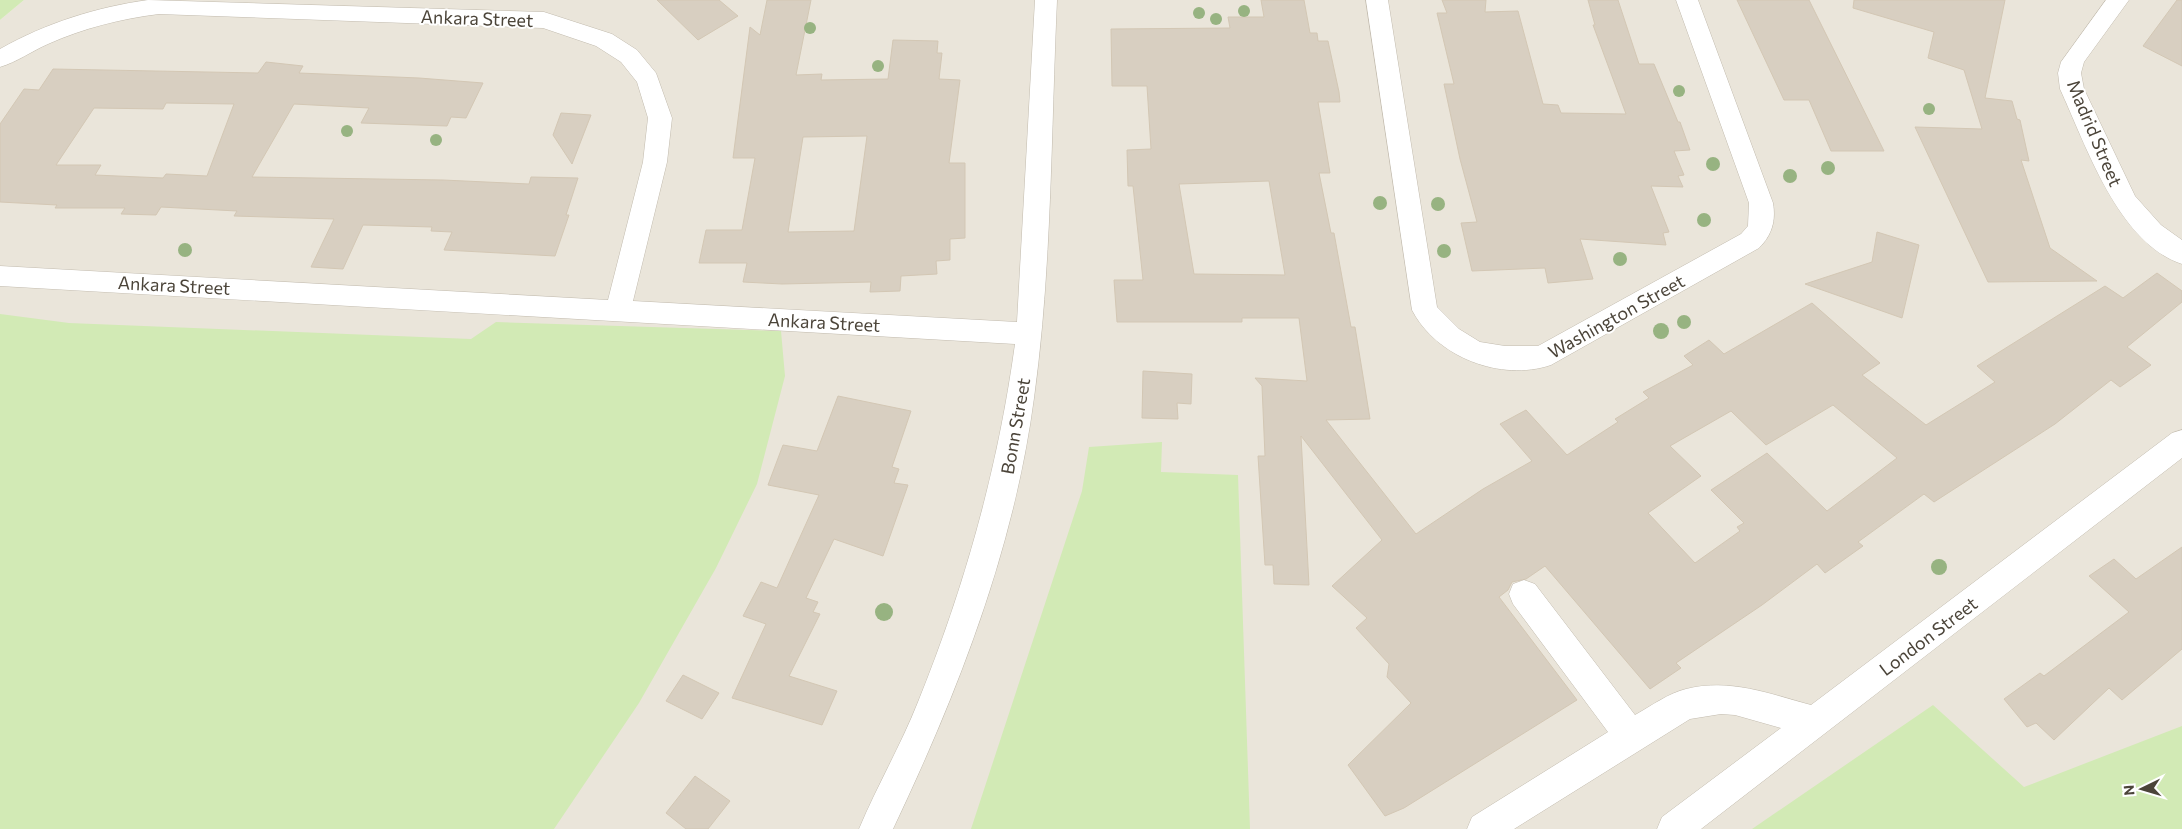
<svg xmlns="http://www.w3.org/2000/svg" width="2182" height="829" font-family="Commissioner,sans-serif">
<rect width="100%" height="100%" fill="#f6f3ec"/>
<polygon fill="#eae5da" points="24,0 2182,0 2182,829 0,829 0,20"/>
<g fill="#d2eab5">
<polygon points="0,0 24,0 0,20"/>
<polygon points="0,314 69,323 471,339 496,322 781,331 785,376 757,484 716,568 639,703 554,829 0,829"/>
<polygon points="1162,442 1161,472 1238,475 1250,829 971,829 1082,491 1089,447"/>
<polygon points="1933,705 2024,787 2182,726 2182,829 1752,829"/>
</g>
<g fill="#d8cfc1" stroke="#d3c7b4" fill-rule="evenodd">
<polygon points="657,0 719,0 738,16 698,40"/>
<path d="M767 0H811L796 75 822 74 821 80 888 79 893 40 938 41 937 53H942L939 79 960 80 949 163H965V238L950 239V260L936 261 937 274 901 276 900 291 870 292 871 282 782 284 743 282 747 263H699L706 230H742L755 158H733L750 27 760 35ZM867 136 854 231 788 232 803 137Z"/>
<path d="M1261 0H1304L1310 33H1317L1318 41H1328L1339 92 1340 102H1318L1330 173H1319L1331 233H1334L1351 327H1355L1370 419 1326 420 1416 534 1483 489 1532 461 1500 424 1526 410 1567 455 1618 422 1615 419 1649 398 1643 392 1693 365 1684 356 1709 340 1724 354 1812 303 1880 363 1862 375 1926 425 1995 382 1977 366 2105 286 2123 298 2157 273 2182 291V302L2127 347 2151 365 2120 387 2111 380 2055 424 1934 502 1924 494 1858 542 1863 546 1825 573 1817 564 1762 605 1676 663 1681 668 1650 689 1545 566 1526 579 1512 582 1508 590 1499 597 1577 700 1404 808 1385 816 1348 765 1411 703 1387 677 1389 664 1356 628 1367 618 1332 586 1382 540 1301 436 1309 585 1274 584 1273 565H1265L1258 456H1265L1262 386 1255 378 1307 381 1299 318H1242V322H1117L1114 280H1143L1133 186H1128L1127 150 1151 149 1147 86H1112L1111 29 1230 28 1228 17H1264ZM1269 181 1285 275 1194 274 1179 184ZM1833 405 1897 458 1827 511 1767 453 1711 490 1744 523 1737 527 1740 531 1695 563 1648 513 1701 476 1670 446 1731 411 1766 445Z"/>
<polygon points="1442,0 1486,0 1485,12 1518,11 1543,104 1558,105 1561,113 1626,114 1593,25 1595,25 1588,0 1618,0 1639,64 1654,64 1678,122 1680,122 1690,150 1674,151 1684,175 1678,176 1683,187 1651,186 1669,232 1663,233 1666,245 1580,239 1593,279 1548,283 1545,268 1472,271 1461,223 1477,222 1460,159 1444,84 1454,84 1437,13 1447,13"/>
<polygon points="1737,0 1809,0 1884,151 1831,151 1809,100 1784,100"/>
<polygon points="1854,0 2005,0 1985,98 2012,101 2017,119 2020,120 2029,161 2021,160 2050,248 2097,281 1988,282 1915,127 1982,129 1964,70 1928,58 1934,32 1853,8"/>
<polygon points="2177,0 2182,0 2182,66 2143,46"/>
<path d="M266 62 303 66 299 73 419 78 483 83 466 118 451 117 447 126 361 123 369 108 294 104 252 177 443 180 529 184 531 177 578 178 566 215H569L555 256 444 250 452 232 431 231 432 227 363 225 343 269 311 267 334 219 234 216 237 211 161 207 156 215 121 214 125 208H55L57 205 0 202V124L24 89 39 90 53 69 258 73ZM166 103 234 104 207 176 166 174 163 178 95 175 101 165H56L94 108 163 109Z"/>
<polygon points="561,113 591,115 572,164 553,135"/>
<polygon points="1877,232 1919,245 1902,318 1805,284 1872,262"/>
<polygon points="1143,371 1192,374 1191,404 1177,403 1178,419 1142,418"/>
<polygon points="838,396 911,411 892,467 899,469 894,483 908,485 883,556 834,539 806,598 818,602 813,612 820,614 789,676 837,691 822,725 732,698 766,624 743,616 761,582 777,588 819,495 768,485 783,445 817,451"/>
<polygon points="2182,547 2182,649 2122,700 2109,688 2054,740 2036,723 2027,727 2004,699 2040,673 2044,676 2129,612 2089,576 2114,559 2136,579"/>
<polygon points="683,675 719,693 702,719 666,701"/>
<polygon points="695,776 730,801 708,829 686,829 666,813"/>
</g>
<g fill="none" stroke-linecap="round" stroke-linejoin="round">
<defs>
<g id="minor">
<path d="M148 0 544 12 612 34 637 50 656 73 672 118 667 162 633 301 1017 322 1035 0H1057C1051 131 1052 268 1034 398 1014 549 958 692 893 829H859C877 786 901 745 918 702 965 586 998 468 1015 344L0 286V266L608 300 643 162 648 118 637 82 621 62 596 46 543 28 159 14C120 19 84 28 48 44 32 51 17 62 0 67V49C46 23 97 7 148 0Z"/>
<path d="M1366 0H1388L1437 307 1459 329 1480 342 1505 346H1538L1741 234 1748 226 1749 203 1676 0H1698L1773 203C1776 221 1772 235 1759 248L1551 365C1501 382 1436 357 1412 310Z"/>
<path d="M2106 0H2129L2084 62 2081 73 2084 89 2135 196 2161 225 2182 240V264C2118 243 2086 145 2060 89L2058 73 2061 62Z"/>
<path d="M2182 430V458L1701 829H1657L1662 817 1781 728 1735 715 1721 714 1690 719 1514 829H1467L1472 817 1608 732 1513 604 1509 594 1513 584 1524 580 1535 584 1635 715C1651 706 1669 693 1686 689 1730 678 1770 694 1811 705L2172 433Z"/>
</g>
</defs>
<use href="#minor" stroke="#c2bbae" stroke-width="1"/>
<use href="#minor" fill="#fff" fill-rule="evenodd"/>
</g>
<g fill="#97b381">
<circle cx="1244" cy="11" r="6"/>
<circle cx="1199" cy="13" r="6"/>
<circle cx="1216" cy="19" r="6"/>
<circle cx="810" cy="28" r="6"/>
<circle cx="878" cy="66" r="6"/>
<circle cx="1679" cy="91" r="6"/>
<circle cx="1929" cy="109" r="6"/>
<circle cx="347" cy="131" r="6"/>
<circle cx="436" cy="140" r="6"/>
<circle cx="1713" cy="164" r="7"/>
<circle cx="1828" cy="168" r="7"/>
<circle cx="1790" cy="176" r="7"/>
<circle cx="1380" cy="203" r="7"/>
<circle cx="1438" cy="204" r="7"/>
<circle cx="1704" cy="220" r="7"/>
<circle cx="185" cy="250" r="7"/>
<circle cx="1444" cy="251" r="7"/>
<circle cx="1620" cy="259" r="7"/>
<circle cx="1684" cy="322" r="7"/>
<circle cx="1661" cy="331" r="8"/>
<circle cx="1939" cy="567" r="8"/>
<circle cx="884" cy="612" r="9"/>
</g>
<g text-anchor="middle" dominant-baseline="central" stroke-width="4" stroke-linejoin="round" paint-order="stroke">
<g font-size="18" fill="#4b4439" stroke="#fff">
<text transform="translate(477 18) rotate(2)">Ankara Street</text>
<text transform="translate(2095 133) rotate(67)">Madrid Street</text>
<text transform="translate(174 285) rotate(3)">Ankara Street</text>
<text transform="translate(1616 316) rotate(-29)">Washington Street</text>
<text transform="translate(824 322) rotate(3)">Ankara Street</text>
<text transform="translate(1015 426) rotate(-80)">Bonn Street</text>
<text transform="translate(1928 636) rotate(-37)">London Street</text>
</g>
</g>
<g transform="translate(2142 789) rotate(265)" stroke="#ffffff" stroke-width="4" paint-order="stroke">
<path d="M0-4L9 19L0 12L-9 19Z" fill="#4b4439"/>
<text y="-8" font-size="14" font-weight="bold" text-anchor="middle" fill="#4b4439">N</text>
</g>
</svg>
